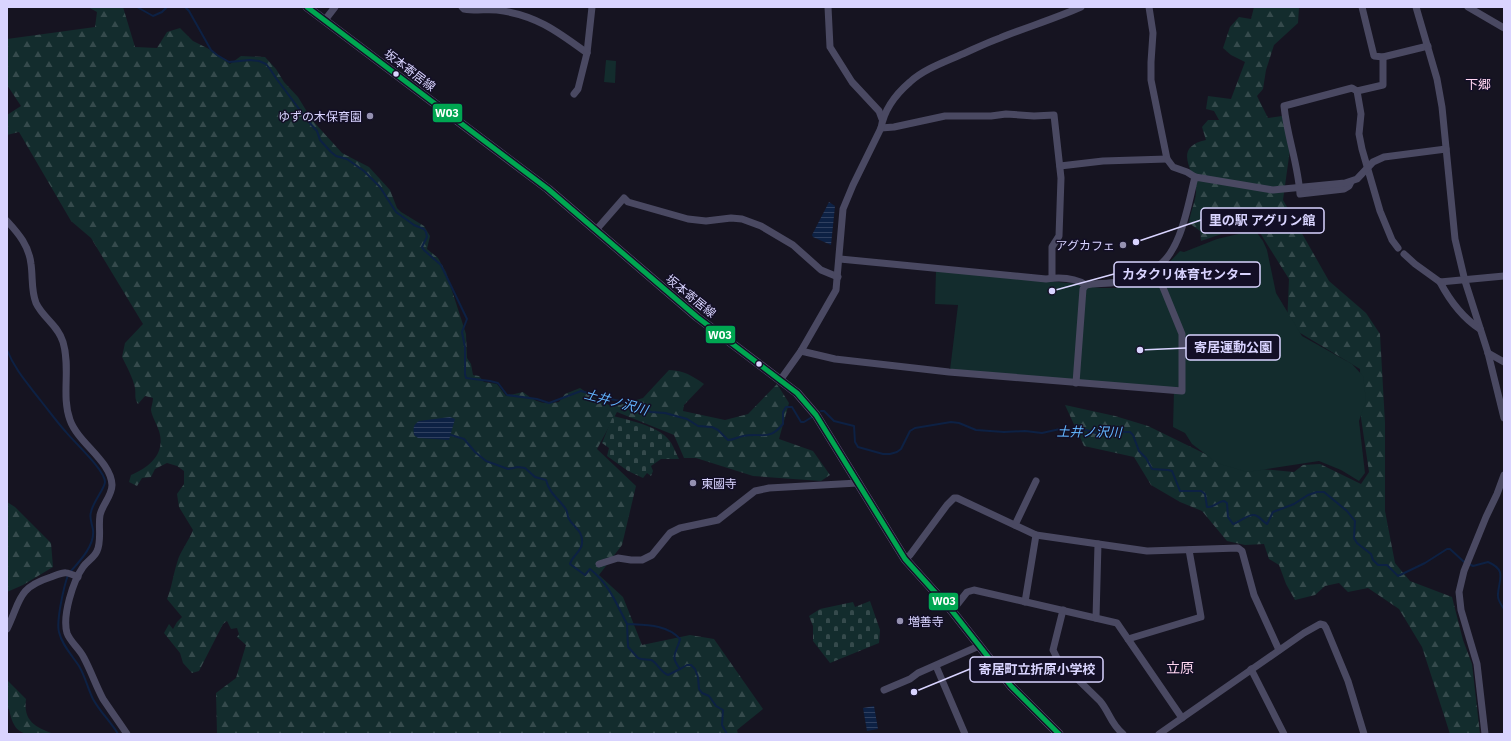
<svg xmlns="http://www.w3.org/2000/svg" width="1511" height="741" font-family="'IBM Plex Sans','Noto Sans JP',sans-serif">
<defs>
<pattern id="forest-firs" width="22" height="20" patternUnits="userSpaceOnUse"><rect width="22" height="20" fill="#132c2d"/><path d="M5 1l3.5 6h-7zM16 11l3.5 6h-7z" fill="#354a4c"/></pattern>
<pattern id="cemetery-stones" width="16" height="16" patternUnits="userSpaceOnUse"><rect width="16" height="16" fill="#132c2d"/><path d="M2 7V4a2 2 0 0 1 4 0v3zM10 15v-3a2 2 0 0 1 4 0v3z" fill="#354a4c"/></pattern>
<pattern id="water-rules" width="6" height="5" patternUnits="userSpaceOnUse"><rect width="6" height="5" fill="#0d2144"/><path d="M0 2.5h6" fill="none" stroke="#304060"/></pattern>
</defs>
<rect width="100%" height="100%" fill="#161421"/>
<g fill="url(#forest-firs)">
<path d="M88 7H123L135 47 157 48 167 32 180 28 193 41 211 50 230 64 241 56 265 57 276 69 284 82 298 97 312 120 342 153 369 167 390 190 397 208 401 212 424 226 430 236 427 249 438 258 446 272 466 334 467 358 471 364 473 375 479 376 484 382 497 384 506 396 523 392C536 402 542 405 559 402L565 394 580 388 598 400 609 405H620L643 398 669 370C685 371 691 375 704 384L684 405 683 411 725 420 748 414 777 384 789 403 779 439 813 451 830 475 821 481 753 476 696 458H684L674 435 617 412 597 449 636 486 622 545 599 575 623 597 642 645 690 635 714 639 763 709 737 730 738 734H217L216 693 236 678 246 645 237 637 239 634 237 628 231 629 227 621 223 624 199 671 192 673 183 663 180 653 164 633 169 624 173 629 177 622 182 617 167 599C172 587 173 575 177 563 180 551 189 541 193 530L179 507 177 494 184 484V471L177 466 167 463 155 469 151 477 142 478 137 486 129 482 131 475C150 467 166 453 159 431 157 424 152 417 151 410 151 407 153 402 153 398L145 396 138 404C134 398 136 395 135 388 133 378 127 367 122 357L125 343 143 324 91 238 71 221 19 132 7 135V115L21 106 7 85V39L95 27 97 12Z"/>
<path d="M1254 7H1299L1298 23 1274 45 1266 70 1263 89 1257 96 1268 118 1282 116 1292 135 1283 200 1329 281 1366 313 1380 334 1385 423V511L1395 563 1410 581 1452 597 1463 640 1472 664 1480 734H1450L1422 647 1399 609 1368 588 1348 592 1339 583 1325 586 1315 595 1295 600 1286 584 1279 565 1269 559 1264 544 1245 545 1227 541 1202 511 1180 502 1151 485 1134 457 1084 446 1065 405 1115 416 1148 426 1230 466 1294 472 1303 465 1320 464 1361 484 1369 472 1361 418 1360 369 1287 325 1289 279 1257 228H1239L1201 241 1200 231 1189 223C1190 213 1195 203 1196 193 1198 174 1169 148 1206 140L1202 127 1208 120H1219L1214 111 1206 109 1208 96 1231 99 1245 62 1231 55 1223 48 1230 27 1239 17 1251 19Z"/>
<polygon points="7,502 15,507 51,543 53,567 23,585 7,592"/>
<path d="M7 680 26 699C23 721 35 727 54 734 28 734 15 740 9 709L7 708Z"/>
</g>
<g fill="url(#cemetery-stones)">
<path d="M613 416C629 420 652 425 664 435 672 441 675 451 679 459H661L651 466 653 471 651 476 647 473 643 478 628 471 607 456 609 448 602 443Z"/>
<polygon points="870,601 880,630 879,643 830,663 813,641 813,626 809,616 820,609 853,602 855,607"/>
</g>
<g fill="#132c2d">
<polygon points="606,60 616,61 615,83 604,82"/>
<polygon points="1255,230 1263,241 1267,250 1276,293 1302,336 1352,364 1363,376 1366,400 1359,421 1365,473 1359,481 1341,470 1319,461 1247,472 1217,463 1192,444 1185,433 1173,427 1174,390 950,370 958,305 935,304 936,271 1069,283 1100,288 1117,288 1151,276 1163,269 1180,251 1184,252 1217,239"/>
</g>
<g fill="url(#water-rules)">
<polygon points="829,202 835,206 831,245 813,237 812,235"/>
<path d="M450 417 455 419 449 440 418 438 414 435C413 428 413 425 419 421Z"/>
<polygon points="874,706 878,729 867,731 863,708"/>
</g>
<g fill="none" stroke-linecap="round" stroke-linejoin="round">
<g stroke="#0d2144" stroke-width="2">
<polyline points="137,7 153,16 162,12 167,7"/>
<path d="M185 7 189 11 211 50 217 55 229 62 250 60 259 61 266 64 270 69 276 78 308 121 317 131 320 140 331 152 336 156 347 159 364 171 380 187 396 212 414 225 424 229 426 232 427 237 422 247 424 250 441 265 467 319 462 332 465 347V374L466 378 490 381 498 383 507 395 537 399 549 403 581 391 605 398 630 403 641 409 651 412 665 413 687 419 698 426 712 427 718 430 728 440C734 440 738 437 743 436 762 432 768 442 783 424V412L786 407H792L801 422H804L812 417"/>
<path d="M7 350C15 370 28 384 41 401 49 411 57 422 66 432 74 442 105 470 105 482 105 488 93 502 91 512 89 518 92 523 93 530 95 545 80 561 71 571"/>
<path d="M821 411H824L834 421 854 426 855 442 858 447 883 454H890L897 452 901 449 910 431 915 428 951 422 959 423 976 430 1004 432 1025 431 1042 433 1060 429 1086 430 1099 434 1113 432H1130L1133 435 1139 451 1146 458 1152 469 1168 470 1172 471 1180 491H1201L1205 494 1207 507C1214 508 1218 501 1224 501L1227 503 1228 517 1233 524C1240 522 1250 512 1257 516 1261 518 1263 522 1267 524L1273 512 1294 504 1308 495 1317 492H1324L1347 511 1355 521 1354 538 1357 543 1371 554 1373 560 1378 565H1387L1398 576 1425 563 1447 549H1450L1463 561 1473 566 1488 562C1507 570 1499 579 1498 594 1497 600 1501 604 1504 609"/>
<path d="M451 435 464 439 475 452 486 461 508 469 518 467 525 468 535 477 546 480C549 493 558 498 565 508 568 511 567 516 569 519 574 528 583 530 582 543 582 551 572 556 570 564L585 575 590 569C609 584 616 603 627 624 645 625 667 624 680 639 677 653 669 655 680 669L687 665H691L695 669 698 677 699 689 702 693 709 696 716 706 723 710 722 725 727 734"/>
<path d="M68 575C64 586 56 621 59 632 62 645 71 654 79 666 85 676 88 689 93 699 100 712 111 722 118 734"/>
<path d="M627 624 628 647 638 658C642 660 647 659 651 660 657 662 660 672 668 675L680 669"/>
</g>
<g stroke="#4a4962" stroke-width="7">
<path d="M462 7 464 9C476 11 486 9 497 10 536 15 557 31 587 53"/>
<polyline points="828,7 830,47 852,82 879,111 882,119"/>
<polyline points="1149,7 1153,33 1151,62 1151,80 1167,159 1173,167 1187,172 1195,177"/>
<polyline points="1362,7 1374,56 1383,57 1428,46"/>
<polyline points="1416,7 1437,79 1442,107 1455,239 1465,281 1488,353 1504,418"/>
<polyline points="1468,7 1504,28"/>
<polyline points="325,20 335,7"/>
<polyline points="1357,91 1383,85 1383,57"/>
<polyline points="574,94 578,89 587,53 592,7"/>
<polyline points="881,128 894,127 945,116 991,116 1006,114 1034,116 1054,115 1061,178 1059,236 1052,247 1052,278"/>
<polyline points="1060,166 1103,161 1167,159"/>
<path d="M1351 182 1349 186 1344 189 1300 194C1298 164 1287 136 1284 106L1352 88 1357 91 1361 114 1359 134 1362 149 1380 211 1392 240 1398 248"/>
<path d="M7 221C19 234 29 246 31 264 33 278 31 290 36 303 43 318 58 325 63 342 71 368 61 395 70 420 78 443 111 461 112 485 112 496 102 505 100 515 98 527 102 540 97 551 94 558 87 561 83 567 73 581 62 616 67 633 70 642 80 649 84 658 91 671 96 686 103 699 111 711 119 722 127 734"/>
<polyline points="596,230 624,198 628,202 688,219 706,221 731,218 742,219 761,226 793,245 821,270 838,277"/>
<polyline points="1404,254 1415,264 1440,282 1504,276"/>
<path d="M840 259 1046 279C1060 277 1075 278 1086 285"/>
<path d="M1440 282C1450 301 1463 318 1480 329"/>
<polyline points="801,351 835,359 949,372 1182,391 1182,334 1155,268"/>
<polyline points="1488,353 1504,362"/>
<path d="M781 379 801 351 836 290 843 209 853 185 881 128C884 110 896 94 910 82 923 70 942 63 958 56 972 50 986 43 1000 38 1027 27 1054 19 1081 7"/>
<path d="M1076 383 1083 289 1086 285C1096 283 1107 284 1117 282 1128 279 1145 274 1155 268 1181 254 1188 204 1195 177L1273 190 1345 183 1357 179 1373 162 1384 157 1446 149"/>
<polyline points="1015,525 1036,481"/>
<polyline points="905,559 910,555 947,505 954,498 957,498 1036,535 1147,551 1238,548 1242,551 1254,595 1279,650"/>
<polyline points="599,564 618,558 631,560 642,560 652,555 670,533 680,528 718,520 755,491 769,488 858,483"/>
<polyline points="1025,602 1036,535"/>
<path d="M1063 610 1053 650 1058 660 1100 701C1110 713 1110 723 1123 734"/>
<polyline points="952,611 967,592 974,590 1117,623 1182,718"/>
<polyline points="1096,618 1098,544"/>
<path d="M7 629C21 600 17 588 51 577 65 572 65 571 78 577"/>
<polyline points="1128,639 1201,617 1189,550"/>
<polyline points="936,666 965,734"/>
<polyline points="1251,669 1284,734"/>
<polyline points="884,690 910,679 918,673 979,646"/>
<polyline points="1159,734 1304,633 1320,624 1324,625 1326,628 1348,681 1364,734"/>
<polyline points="1485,734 1477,664 1461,610 1459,592 1464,571 1486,517 1497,494 1504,475"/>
</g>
<polyline stroke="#5e5373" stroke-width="9" points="307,7 548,189 697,317 797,393 816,415 905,559 952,611 1011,686 1059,734"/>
<defs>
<polyline id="bus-1" points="307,7 548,189 697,317 797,393 816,415 905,559 952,611 1011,686 1059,734"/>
</defs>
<use href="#bus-1" stroke="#130f26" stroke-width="8"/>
<use href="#bus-1" stroke="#00a651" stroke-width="5"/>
</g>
<g fill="#d9d4ff" stroke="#130f26" stroke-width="1.5">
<circle cx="396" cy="74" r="3.5"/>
<circle cx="759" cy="364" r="3.5"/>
</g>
<g fill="#9591b1" stroke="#130f26" stroke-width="1.5">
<circle cx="370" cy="116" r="4"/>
<circle cx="1123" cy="245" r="4"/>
<circle cx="693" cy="483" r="4"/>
<circle cx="900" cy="621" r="4"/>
</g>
<g text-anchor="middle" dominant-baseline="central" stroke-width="3" stroke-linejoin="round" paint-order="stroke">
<g font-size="12" fill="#d9d4ff" stroke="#130f26">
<text transform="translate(410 70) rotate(37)">坂本寄居線</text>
<text transform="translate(691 296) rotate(39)">坂本寄居線</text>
</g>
<g font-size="12" fill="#d9d4ff" stroke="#130f26" text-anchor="end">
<text x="362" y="116">ゆずの木保育園</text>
<text x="1115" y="245">アグカフェ</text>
<text x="701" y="483" text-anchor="start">東國寺</text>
<text x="908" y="621" text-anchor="start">増善寺</text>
</g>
<g font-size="13" fill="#ffd6f0" stroke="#130f26">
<text x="1478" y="84">下郷</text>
</g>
<g font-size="13" font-style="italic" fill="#62b6ff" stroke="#130f26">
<text transform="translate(616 402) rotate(15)">土井ノ沢川</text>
<text transform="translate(1089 432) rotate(1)">土井ノ沢川</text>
</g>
<g font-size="14" fill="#ffd6f0" stroke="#130f26">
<text x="1180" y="668">立原</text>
</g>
</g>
<path fill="none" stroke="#d9d4ff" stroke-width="1.5" d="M1136 242L1201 220M1052 291L1114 274M1140 350L1186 348M914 692L970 669"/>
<g fill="#d9d4ff" stroke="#130f26" stroke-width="1.5">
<circle cx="1136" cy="242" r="4"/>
<circle cx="1052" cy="291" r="4"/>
<circle cx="1140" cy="350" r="4"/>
<circle cx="914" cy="692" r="4"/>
</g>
<g fill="#130f26" stroke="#d9d4ff" stroke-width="1.5">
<rect x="1201" y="208" width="123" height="25" rx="4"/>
<rect x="1114" y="262" width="146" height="25" rx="4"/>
<rect x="1186" y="335" width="94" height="25" rx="4"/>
<rect x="970" y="657" width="133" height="25" rx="4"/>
</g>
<g font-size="13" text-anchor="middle" font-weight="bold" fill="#d9d4ff">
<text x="1262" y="225">里の駅 アグリン館</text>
<text x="1187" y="279">カタクリ体育センター</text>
<text x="1233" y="352">寄居運動公園</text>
<text x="1037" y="674">寄居町立折原小学校</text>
</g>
<g stroke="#130f26" stroke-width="1.5">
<rect x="432" y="103" width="31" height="20" rx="4" fill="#00a651"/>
<rect x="705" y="325" width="31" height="19" rx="4" fill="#00a651"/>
<rect x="928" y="592" width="31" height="19" rx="4" fill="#00a651"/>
</g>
<g font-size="11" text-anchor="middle" font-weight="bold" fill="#fff">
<text x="447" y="117">W03</text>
<text x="720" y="339">W03</text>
<text x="944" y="605">W03</text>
</g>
<rect width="1511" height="741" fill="none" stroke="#d9d4ff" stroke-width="16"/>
</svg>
